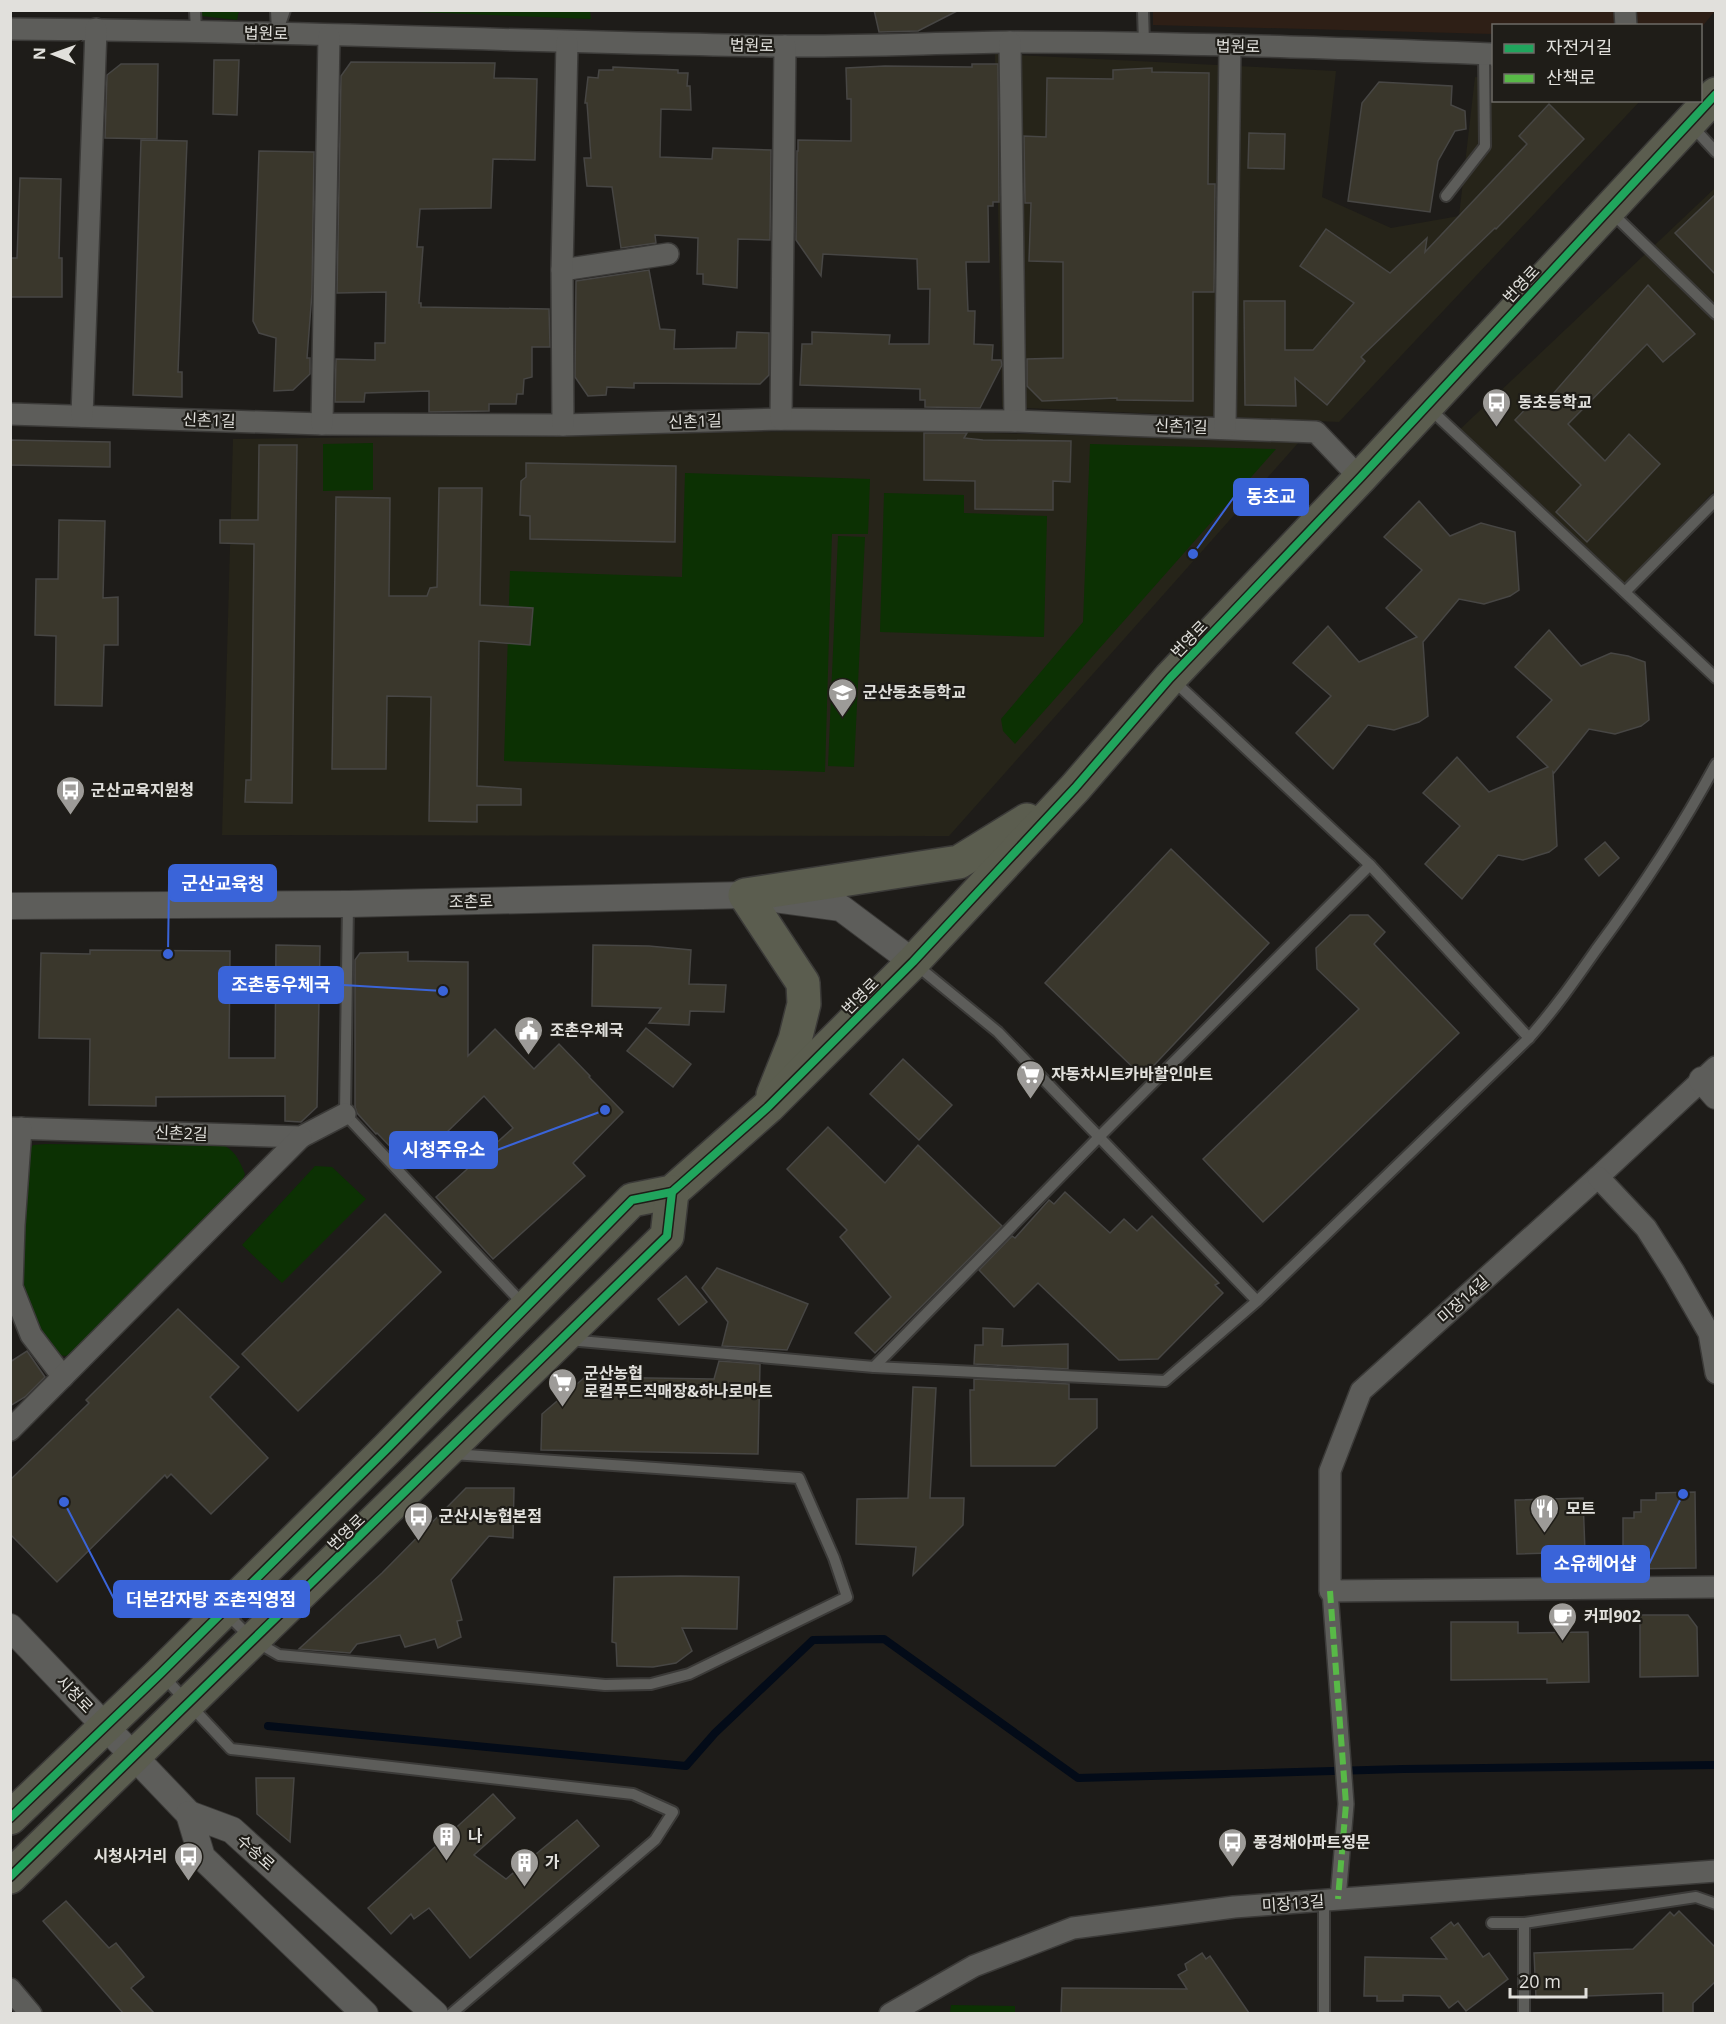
<svg xmlns="http://www.w3.org/2000/svg" width="1726" height="2024" font-family="'Open Sans','Noto Sans KR',sans-serif">
<rect width="100%" height="100%" fill="#1e1c19"/>
<g fill="#262419">
<polygon points="995,54 1336,71 1322,197 1391,228 1459,216 1475,77 1493,78 1494,100 1640,101 1339,422 1002,407"/>
<polygon points="1715,188 1715,490 1622,588 1455,434"/>
<polygon points="894,430 1299,442 949,836 222,835 233,439"/>
</g>
<polygon fill="#2e1f16" points="1153,11 1715,11 1701,28 1700,26 1494,26 1493,34 1153,25"/>
<g fill="#0c3103">
<polygon points="590,10 591,19 392,11 392,10"/>
<polygon points="202,11 202,10 239,11 237,20 202,16"/>
<polygon points="373,443 373,490 323,491 323,444"/>
<polygon points="1090,444 1276,449 1015,744 1003,731 1001,719 1083,622"/>
<polygon points="685,473 870,479 868,534 832,534 825,772 504,761 510,571 682,577"/>
<polygon points="884,493 964,495 964,513 1047,516 1044,637 880,632"/>
<polygon points="838,536 865,537 854,767 828,766"/>
<path d="M46 1144 225 1146C236 1152 240 1162 245 1174L241 1185 75 1351 66 1356 58 1355 41 1328 22 1288 27 1155 33 1145Z"/>
<polygon points="315,1166 332,1167 366,1199 282,1283 242,1245"/>
<polygon points="951,2005 1015,2006 1015,2013 950,2013"/>
</g>
<g fill="none" stroke-linecap="round" stroke-linejoin="round">
<polyline stroke="#030b18" stroke-width="8" points="268,1726 686,1766 715,1733 813,1640 884,1639 1078,1778 1403,1769 1716,1765"/>
</g>
<g fill="#3a372c" stroke="#474644" stroke-width="1.5">
<polygon points="874,10 959,10 918,31 879,32"/>
<polygon points="214,60 239,60 237,115 213,114"/>
<polygon points="351,62 495,63 494,78 537,79 535,160 493,159 491,208 420,209 417,247 423,247 419,303 421,303 421,307 549,309 550,347 532,347 532,377 524,379 523,394 517,394 516,404 489,404 489,411 429,412 429,391 365,393 364,402 335,402 336,359 375,360 375,343 385,343 386,292 337,293 341,76"/>
<polygon points="121,64 158,64 157,139 105,138 107,75"/>
<polygon points="972,64 998,64 999,202 993,202 993,206 988,206 989,262 966,262 968,311 975,311 974,344 993,345 992,360 1001,360 1002,365 980,408 925,407 925,400 920,400 920,389 800,385 802,344 812,344 812,332 890,335 889,344 929,344 930,289 918,289 917,259 823,254 821,276 796,240 797,151 798,151 798,140 851,141 851,99 847,99 846,68 885,66 972,67"/>
<polygon points="613,67 678,70 678,73 688,73 687,86 690,86 691,110 661,109 660,157 712,159 713,148 771,150 770,240 738,239 737,288 703,284 703,274 697,274 698,238 655,235 656,243 621,248 612,187 587,186 584,158 591,158 587,103 585,103 588,77 598,78 599,70 613,70"/>
<polygon points="1152,68 1152,72 1209,73 1208,184 1215,184 1214,292 1193,292 1193,401 1117,400 1117,398 1042,401 1027,386 1027,359 1063,358 1063,262 1029,261 1031,203 1025,203 1024,136 1046,137 1047,78 1113,79 1113,70"/>
<polygon points="1379,82 1452,86 1451,105 1465,111 1466,129 1455,131 1438,161 1430,212 1348,201 1362,103"/>
<polygon points="1549,104 1584,139 1496,229 1495,228 1361,357 1365,361 1327,405 1295,378 1296,406 1245,405 1244,301 1285,301 1285,350 1313,350 1354,303 1300,266 1326,229 1390,273 1427,238 1425,252 1527,144 1519,136"/>
<polygon points="1249,133 1285,134 1284,169 1248,168"/>
<polygon points="141,140 187,141 178,372 182,372 182,397 133,395"/>
<polygon points="259,151 314,152 312,293 307,358 310,358 310,374 293,390 274,391 276,338 259,333 253,321"/>
<polygon points="20,178 61,179 59,258 62,258 62,297 10,297 10,258 17,258"/>
<polygon points="1716,194 1716,275 1675,233"/>
<polygon points="649,270 660,329 675,330 674,349 736,348 737,332 769,333 769,375 760,384 634,383 634,388 607,387 606,395 588,396 575,377 576,281"/>
<polygon points="1648,285 1695,334 1663,362 1647,344 1568,424 1605,461 1629,434 1660,464 1587,542 1556,512 1581,485 1515,420 1539,395 1546,402"/>
<polygon points="924,433 967,433 964,438 983,440 1071,441 1070,482 1053,481 1053,510 975,509 975,481 924,480"/>
<polygon points="10,440 110,442 110,467 10,465"/>
<polygon points="259,445 297,445 292,803 245,802 246,780 251,780 254,544 220,543 220,520 258,520"/>
<polygon points="526,463 676,466 675,542 530,539 530,516 520,515 521,481 526,477"/>
<polygon points="439,488 482,488 480,605 533,608 530,645 479,641 477,786 521,789 521,805 477,805 477,822 429,821 431,697 387,696 386,769 332,769 336,497 390,498 389,596 427,596 430,588 437,587"/>
<polygon points="1419,501 1450,536 1481,523 1515,532 1519,590 1510,596 1484,604 1459,599 1423,642 1428,716 1419,722 1394,730 1368,725 1333,769 1296,733 1331,696 1293,663 1328,626 1359,662 1417,637 1386,608 1422,570 1384,537"/>
<polygon points="59,520 105,521 103,598 118,597 118,645 104,645 102,706 55,705 56,636 35,635 36,579 58,579"/>
<polygon points="1549,630 1581,666 1611,653 1628,656 1645,662 1649,720 1641,726 1615,734 1589,729 1554,773 1553,772 1557,846 1549,852 1523,860 1498,855 1462,899 1425,864 1460,826 1423,793 1457,757 1489,792 1548,767 1517,737 1552,700 1515,667"/>
<polygon points="1605,842 1619,858 1599,876 1585,859"/>
<polygon points="1171,849 1269,943 1143,1077 1045,983"/>
<polygon points="1350,915 1368,915 1385,932 1374,944 1459,1033 1263,1222 1203,1159 1359,1009 1317,969 1316,948"/>
<polygon points="276,945 320,946 317,1107 301,1122 285,1121 285,1096 156,1097 156,1106 89,1105 90,1039 39,1038 41,953 90,954 90,950 230,951 229,1058 275,1058"/>
<polygon points="593,945 649,946 691,950 689,984 726,985 724,1012 690,1011 689,1025 649,1023 661,1008 592,1006"/>
<polygon points="408,952 408,961 468,962 468,1056 495,1029 534,1069 559,1044 590,1076 589,1077 623,1112 573,1163 585,1176 493,1259 436,1197 513,1128 484,1096 444,1135 442,1133 408,1165 377,1133 376,1134 357,1113 355,1107 355,960 360,953"/>
<polygon points="646,1028 691,1064 673,1087 627,1051"/>
<polygon points="903,1059 952,1105 919,1140 870,1094"/>
<polygon points="828,1127 885,1183 918,1145 1002,1226 875,1353 855,1333 891,1297 840,1237 847,1230 787,1169"/>
<polygon points="1065,1192 1110,1233 1124,1219 1137,1231 1152,1216 1219,1283 1215,1285 1223,1293 1158,1359 1119,1360 1038,1283 1014,1307 979,1270 1012,1236 1015,1238 1049,1200 1054,1204"/>
<polygon points="385,1214 441,1272 298,1411 242,1354"/>
<polygon points="717,1268 808,1304 787,1350 722,1346 728,1322 702,1288"/>
<polygon points="686,1276 707,1302 679,1325 658,1299"/>
<polygon points="178,1309 239,1367 210,1397 268,1458 211,1514 171,1474 167,1478 165,1475 57,1582 10,1534 10,1480 89,1403 86,1400"/>
<polygon points="983,1328 1003,1329 1002,1346 1068,1344 1068,1369 974,1364 975,1345 983,1345"/>
<polygon points="27,1351 45,1377 25,1397 10,1406 10,1362"/>
<polygon points="719,1361 760,1364 758,1454 541,1450 542,1414 585,1377 714,1379"/>
<polygon points="974,1379 1069,1384 1069,1399 1097,1399 1097,1428 1055,1466 971,1466 970,1390 974,1390"/>
<polygon points="913,1387 936,1388 930,1498 964,1498 963,1525 913,1575 916,1547 856,1544 857,1499 908,1498"/>
<polygon points="466,1488 514,1488 513,1538 489,1536 451,1580 462,1620 457,1621 461,1637 438,1648 435,1639 405,1647 400,1635 357,1644 350,1653 299,1649 382,1573"/>
<polygon points="1695,1492 1696,1568 1623,1569 1623,1518 1634,1518 1634,1512 1641,1512 1641,1500 1656,1500 1656,1493"/>
<polygon points="1583,1498 1585,1552 1517,1554 1515,1500"/>
<polygon points="681,1576 739,1577 737,1629 682,1628 692,1651 676,1663 653,1667 617,1666 616,1643 612,1642 614,1577"/>
<polygon points="1640,1615 1688,1615 1697,1627 1698,1676 1640,1677"/>
<polygon points="1451,1622 1518,1622 1518,1633 1588,1632 1589,1682 1547,1683 1547,1679 1451,1680"/>
<polygon points="256,1778 294,1778 290,1842 257,1814"/>
<polygon points="493,1794 515,1818 474,1855 506,1879 577,1820 599,1846 470,1958 429,1908 414,1919 411,1914 391,1934 368,1908"/>
<polygon points="66,1901 109,1948 116,1943 144,1977 131,1988 154,2013 123,2013 43,1921"/>
<polygon points="1679,1911 1716,1948 1716,1981 1693,2003 1693,2013 1663,2013 1663,1993 1536,1998 1534,1953 1633,1949 1670,1912 1674,1916"/>
<polygon points="1451,1922 1454,1926 1458,1923 1483,1957 1489,1953 1508,1979 1466,2011 1458,2001 1449,2008 1440,1996 1403,1995 1403,2001 1377,2001 1377,1996 1364,1996 1365,1957 1447,1959 1431,1938"/>
<polygon points="1202,1953 1206,1959 1210,1956 1249,2013 1061,2013 1062,1988 1187,1989 1178,1975 1187,1970 1185,1964"/>
</g>
<g fill="none" stroke-linecap="round" stroke-linejoin="round">
<defs>
<g id="service">
<polyline points="195,10 196,32"/>
<polyline points="276,10 277,33 285,10"/>
<polyline points="1143,10 1144,44"/>
<polyline points="1691,125 1716,152"/>
<polyline points="1446,196 1485,146 1484,54"/>
<polyline points="1611,212 1716,314"/>
<polyline points="1429,408 1716,678"/>
<polyline points="1625,592 1716,500"/>
<polyline points="1173,680 1370,865 1529,1038"/>
<polyline points="348,905 345,1114 523,1304"/>
<polyline points="915,964 998,1032 1257,1301"/>
<path d="M568 1340 874 1367 1165 1381 1257 1301 1529 1038C1554 1010 1575 980 1596 950 1640 891 1681 829 1716 764"/>
<polyline points="874,1367 1100,1136 1370,865"/>
<polyline points="227,1614 253,1640 279,1655 605,1685 651,1684 689,1674 847,1597 834,1558 799,1478 453,1454"/>
<polyline points="163,1676 231,1749 633,1794 673,1812 655,1840 451,2014"/>
<polyline points="1492,1923 1524,1923 1696,1897 1716,1904"/>
<polyline points="1524,1923 1524,2014"/>
<polyline points="1324,2014 1324,1901"/>
</g>
<polyline id="pedestrian" points="1330,1591 1346,1804 1338,1899"/>
<g id="minor">
<polyline points="1625,10 1626,26"/>
<path d="M10 29C266 30 522 42 778 46 855 47 932 43 1009 42 1171 42 1332 48 1494 54"/>
<polyline points="1010,42 1015,421"/>
<polyline points="562,270 668,254"/>
<polyline points="10,414 322,424 563,425 781,419 1015,421 1316,432 1360,478"/>
<polyline points="82,416 96,29"/>
<polyline points="781,419 785,46"/>
<polyline points="322,424 329,36"/>
<polyline points="563,425 562,270 567,42"/>
<polyline points="1225,428 1230,45"/>
<polyline points="1716,1067 1598,1177 1361,1391 1330,1471 1330,1591 1716,1587"/>
<polyline points="10,1128 301,1137 345,1114"/>
<polyline points="21,1128 14,1225 12,1287 31,1335 63,1377"/>
<polyline points="1598,1177 1646,1228 1674,1272 1709,1333 1716,1373"/>
<polyline points="10,1430 301,1137"/>
<polyline points="10,1989 31,2014"/>
<polyline points="890,2014 974,1966 1073,1928 1234,1907 1716,1871"/>
</g>
<g id="tertiary">
<polyline points="10,906 348,904 745,895 841,908 913,962"/>
<polyline points="1702,1080 1716,1096"/>
<polyline points="10,1627 189,1814"/>
<polyline points="365,2014 202,1857 189,1814 232,1830 435,2014"/>
</g>
<g id="primary">
<polyline points="773,1095 795,1040 804,1004 803,983 745,895 959,862 1027,820"/>
<polyline points="10,1818 160,1674 387,1449 632,1200 672,1192 768,1107 913,962 1075,788 1170,678 1360,478 1716,94"/>
<polyline points="10,1877 667,1236 672,1192"/>
</g>
</defs>
<use href="#service" stroke="#3b3a38" stroke-width="14"/>
<use href="#pedestrian" stroke="#3b3a38" stroke-width="18"/>
<use href="#minor" stroke="#3b3a38" stroke-width="24"/>
<use href="#tertiary" stroke="#3b3a38" stroke-width="28"/>
<use href="#primary" stroke="#3b3a38" stroke-width="36"/>
<use href="#service" stroke="#5d5d5a" stroke-width="10"/>
<use href="#pedestrian" stroke="#5d5d5a" stroke-width="15"/>
<use href="#minor" stroke="#5d5d5a" stroke-width="21"/>
<use href="#tertiary" stroke="#5d5d5a" stroke-width="26"/>
<use href="#primary" stroke="#5b5d4f" stroke-width="33"/>
<polyline stroke="#58b947" stroke-width="6" stroke-dasharray="12 6" stroke-linecap="butt" points="1330,1591 1346,1804 1338,1899"/>
<defs>
<g id="cycleway">
<polyline points="10,1818 160,1674 387,1449 632,1200 672,1192 768,1107 913,962 1075,788 1170,678 1360,478 1716,94"/>
<polyline points="10,1877 667,1236 672,1192"/>
</g>
</defs>
<use href="#cycleway" stroke="#1f1d18" stroke-width="11"/>
<use href="#cycleway" stroke="#20a55d" stroke-width="8"/>
</g>
<defs>
<symbol id="bus-pin" viewBox="-11 -11 22 30"><path d="M0 17L-7.5 6A9.5 9.5 0 1 1 7.5 6Z" fill="#9d9b98" stroke="#1f1d18"/><path d="M-5-6H5V4H4V6H2V4H-2V6H-4V4H-5ZM-3.5-4V0h7V-4ZM-3.5 1.2v1.5H-2V1.2ZM2 1.2v1.5H3.5V1.2Z" fill="#fff"/></symbol>
<symbol id="school-pin" viewBox="-11 -11 22 30"><path d="M0 17L-7.5 6A9.5 9.5 0 1 1 7.5 6Z" fill="#9d9b98" stroke="#1f1d18"/><path d="M0-5L7-2L0 1L-7-2ZM-4 1L0 2.5L4 1V4Q0 6-4 4Z" fill="#fff"/></symbol>
<symbol id="civic-pin" viewBox="-11 -11 22 30"><path d="M0 17L-7.5 6A9.5 9.5 0 1 1 7.5 6Z" fill="#9d9b98" stroke="#1f1d18"/><path d="M-.6-6.5H3V-4.5H.6V-3L4-1V1h2V6H-6V1h2V-1L-.6-3ZM-1.2 2.5V6h2.4V2.5Z" fill="#fff"/></symbol>
<symbol id="supermarket-pin" viewBox="-11 -11 22 30"><path d="M0 17L-7.5 6A9.5 9.5 0 1 1 7.5 6Z" fill="#9d9b98" stroke="#1f1d18"/><path d="M-6-5.5h2.5l.6 2H6L4.5 2H-2.5L-4.4-4H-6ZM-1.5 3.2a1.3 1.3 0 1 0 .1 0ZM3 3.2a1.3 1.3 0 1 0 .1 0Z" fill="#fff"/></symbol>
<symbol id="restaurant-pin" viewBox="-11 -11 22 30"><path d="M0 17L-7.5 6A9.5 9.5 0 1 1 7.5 6Z" fill="#9d9b98" stroke="#1f1d18"/><path d="M-5-6h1v4h1v-4h1v4h1v-4h1v5L-1.5 .5V6h-2V.5L-5-1ZM5-6V6H3V1.5H1.5Q1.5-4 5-6Z" fill="#fff"/></symbol>
<symbol id="cafe-pin" viewBox="-11 -11 22 30"><path d="M0 17L-7.5 6A9.5 9.5 0 1 1 7.5 6Z" fill="#9d9b98" stroke="#1f1d18"/><path d="M-5.5-4.5H6V0H3Q3 3.5 0 3.5H-2.5Q-5.5 3.5-5.5 0ZM3-3.2v2h1.7v-2ZM-6 4.5H4V6H-6Z" fill="#fff"/></symbol>
<symbol id="building-pin" viewBox="-11 -11 22 30"><path d="M0 17L-7.5 6A9.5 9.5 0 1 1 7.5 6Z" fill="#9d9b98" stroke="#1f1d18"/><path d="M-4-6H4V6H1V3H-1V6H-4ZM-2.5-4.3h1.7v1.8h-1.7ZM.8-4.3h1.7v1.8H.8ZM-2.5-1h1.7V.8h-1.7ZM.8-1h1.7V.8H.8Z" fill="#fff"/></symbol>
</defs>
<g fill-rule="evenodd">
<use href="#bus-pin" x="1480" y="386" width="33" height="45"/>
<use href="#school-pin" x="826" y="676" width="33" height="45"/>
<use href="#bus-pin" x="54" y="774" width="33" height="45"/>
<use href="#civic-pin" x="512" y="1014" width="33" height="45"/>
<use href="#supermarket-pin" x="1014" y="1058" width="33" height="45"/>
<use href="#supermarket-pin" x="546" y="1366" width="33" height="45"/>
<use href="#restaurant-pin" x="1528" y="1492" width="33" height="45"/>
<use href="#bus-pin" x="402" y="1500" width="33" height="45"/>
<use href="#cafe-pin" x="1546" y="1600" width="33" height="45"/>
<use href="#building-pin" x="430" y="1820" width="33" height="45"/>
<use href="#bus-pin" x="1216" y="1826" width="33" height="45"/>
<use href="#bus-pin" x="172" y="1840" width="33" height="45"/>
<use href="#building-pin" x="508" y="1846" width="33" height="45"/>
</g>
<g text-anchor="middle" dominant-baseline="central" stroke-width="4.5" stroke-linejoin="round" paint-order="stroke">
<g font-size="16" fill="#e1e0dc" stroke="#1f1d18">
<text transform="translate(266 33) rotate(1)">법원로</text>
<text transform="translate(752 45) rotate(1)">법원로</text>
<text transform="translate(1238 46) rotate(1)">법원로</text>
<text transform="translate(1521 284) rotate(-47)">번영로</text>
<text transform="translate(209 420) rotate(2)">신촌1길</text>
<text transform="translate(695 421) rotate(-2)">신촌1길</text>
<text transform="translate(1181 426) rotate(2)">신촌1길</text>
<text transform="translate(1189 639) rotate(-46)">번영로</text>
<text transform="translate(471 901) rotate(-1)">조촌로</text>
<text transform="translate(860 996) rotate(-45)">번영로</text>
<text transform="translate(181 1133) rotate(2)">신촌2길</text>
<text transform="translate(1463 1299) rotate(-42)">미장14길</text>
<text transform="translate(346 1532) rotate(-44)">번영로</text>
<text transform="translate(75 1694) rotate(46)">시청로</text>
<text transform="translate(256 1852) rotate(42)">수송로</text>
<text transform="translate(1293 1903) rotate(-4)">미장13길</text>
</g>
<g font-size="16" font-weight="bold" fill="#e1e0dc" stroke="#1f1d18" text-anchor="start">
<text x="1518" y="402">동초등학교</text>
<text x="863" y="692">군산동초등학교</text>
<text x="91" y="790">군산교육지원청</text>
<text x="550" y="1030">조촌우체국</text>
<text x="1051" y="1074">자동차시트카바할인마트</text>
<text x="584" y="1373">군산농협<tspan x="584" dy="18">로컬푸드직매장&amp;하나로마트</tspan></text>
<text x="1566" y="1508">모트</text>
<text x="439" y="1516">군산시농협본점</text>
<text x="1584" y="1616">커피902</text>
<text x="468" y="1836">나</text>
<text x="1253" y="1842">풍경채아파트정문</text>
<text x="167" y="1856" text-anchor="end">시청사거리</text>
<text x="545" y="1862">가</text>
</g>
</g>
<path fill="none" stroke="#3a64d9" stroke-width="2" d="M1193 554L1234 497M168 954L169 883M443 991L343 985M605 1110L497 1150M1683 1494L1649 1564M64 1502L114 1599"/>
<g fill="#3a64d9" stroke="#1f1d18" stroke-width="2">
<circle cx="1193" cy="554" r="6"/>
<circle cx="168" cy="954" r="6"/>
<circle cx="443" cy="991" r="6"/>
<circle cx="605" cy="1110" r="6"/>
<circle cx="1683" cy="1494" r="6"/>
<circle cx="64" cy="1502" r="6"/>
</g>
<g fill="#3a64d9" stroke="#3a64d9" stroke-width="2">
<rect x="1234" y="479" width="74" height="36" rx="6"/>
<rect x="169" y="865" width="107" height="36" rx="6"/>
<rect x="219" y="967" width="124" height="36" rx="6"/>
<rect x="390" y="1132" width="107" height="36" rx="6"/>
<rect x="1542" y="1546" width="107" height="36" rx="6"/>
<rect x="114" y="1581" width="195" height="36" rx="6"/>
</g>
<g font-size="18" text-anchor="middle" font-weight="bold" fill="#fff">
<text x="1271" y="503">동초교</text>
<text x="223" y="890">군산교육청</text>
<text x="281" y="991">조촌동우체국</text>
<text x="444" y="1156">시청주유소</text>
<text x="1595" y="1570">소유헤어샵</text>
<text x="211" y="1606">더본감자탕 조촌직영점</text>
</g>
<rect width="1726" height="2024" fill="none" stroke="#e1e0dc" stroke-width="24"/>
<rect x="1492" y="24" width="210" height="78" fill="#1f1d18" stroke="#6d6b66" stroke-width="1.5"/>
<rect x="1504" y="44" width="30" height="9" fill="#20a55d" stroke="#6d6b66" stroke-width="1.5"/>
<text x="1546" y="54" font-size="18" fill="#e1e0dc">자전거길</text>
<rect x="1504" y="74" width="30" height="9" fill="#58b947" stroke="#6d6b66" stroke-width="1.5"/>
<text x="1546" y="84" font-size="18" fill="#e1e0dc">산책로</text>
<g transform="translate(54 54) rotate(271)" stroke="#1f1d18" stroke-width="4.5" paint-order="stroke">
<path d="M0-4.5L10 22L0 15L-10 22Z" fill="#e1e0dc"/>
<text y="-9" font-size="16" font-weight="bold" text-anchor="middle" fill="#e1e0dc">N</text>
</g>
<path d="M1510 1988v9h76v-9" fill="none" stroke="#e1e0dc" stroke-width="3"/>
<text x="1519" y="1988" font-size="18" fill="#e1e0dc" stroke="#1f1d18" stroke-width="4.5" paint-order="stroke">20 m</text>
</svg>
